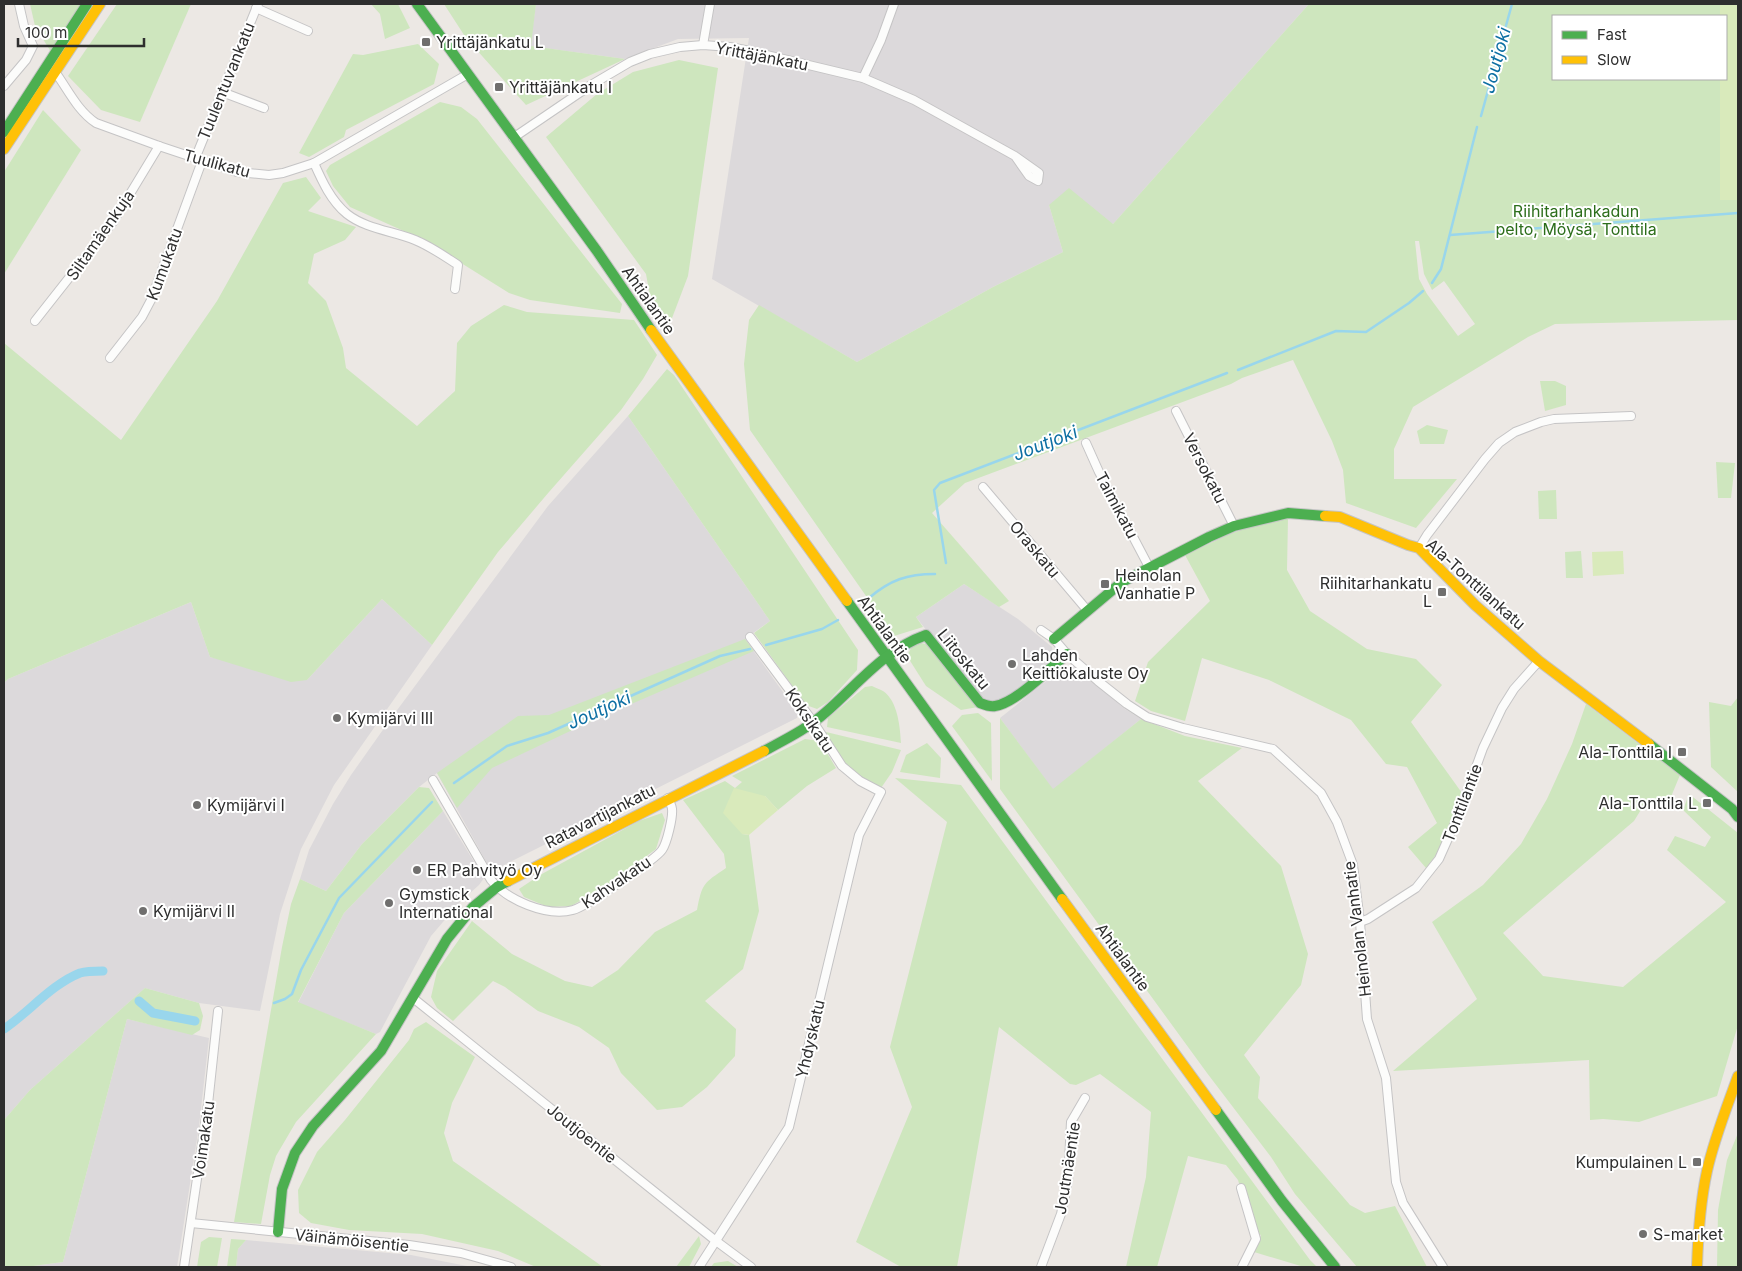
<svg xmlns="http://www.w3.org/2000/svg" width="1742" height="1271" font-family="Inter,sans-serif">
<rect width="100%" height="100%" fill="#ece8e4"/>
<g fill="#dcd9db">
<polygon points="536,4 1309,4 1113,224 1049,205 1063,252 993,287 857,362 712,279 749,38 678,39 625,59 530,46"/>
<polygon points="628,416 770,621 745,639 798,713 797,718 504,865 493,874 437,773 419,787 362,844 326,891 300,879 309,850 333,804 351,775 392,717 548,506"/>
<polygon points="964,584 1018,619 1052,647 1054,659 1011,694 996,701 987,703 981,700 916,617"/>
<polygon points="382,599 432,645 334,785 301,849 280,914 260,1011 199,1003 145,988 30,1090 4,1120 4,683 8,679 191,602 210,657 307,680"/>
<polygon points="1073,666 1125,709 1141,719 1053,790 1000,718 1064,667"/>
<polygon points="443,811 484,878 479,885 460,902 431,936 380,1032 376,1034 298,1003 344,913"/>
<polygon points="127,1019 209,1038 199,1126 177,1267 26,1267 63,1262"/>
<polygon points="246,1240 411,1255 472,1267 236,1267 238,1249"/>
</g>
<g fill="#cee6be" fill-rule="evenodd">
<polygon points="30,4 82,4 51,52 35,26"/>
<polygon points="117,4 191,4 140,122 101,110 68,76"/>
<polygon points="371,4 398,4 410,28 385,39 380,14"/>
<polygon points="444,4 536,4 531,46 625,59 526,105 466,38"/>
<path d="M1309 4H1720V16H1553V79H1720V199L1738 200V320L1555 324 1528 337 1413 407 1394 449V479H1457L1416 528 1346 503 1343 470 1332 441 1293 360 1242 378 1231 384 965 483 932 513 1009 601 999 607 964 584 916 617 923 627 894 636 750 430 744 364 749 320 759 305 857 362 993 287 1063 252 1049 205 1069 188 1113 224ZM1415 241H1419L1424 274 1432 290 1444 281 1475 324 1458 336 1427 294 1419 279Z"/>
<polygon points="418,44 439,64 434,84 346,130 344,137 309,157 299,153 353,54 363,55"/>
<polygon points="679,60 718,68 688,276 669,326 650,296 646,274 546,137 597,94 633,72"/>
<polygon points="440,102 461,107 477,119 622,304 620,313 530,300 509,293 426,241 350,207 333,186 326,171 330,165"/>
<polygon points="43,110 81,150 4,274 4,172"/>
<polygon points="306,177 321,198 308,211 356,227 345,240 314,254 308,283 326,301 343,348 346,368 417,426 455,391 457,343 471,326 504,305 527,312 634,320 657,355 643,379 621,410 549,492 498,552 432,645 382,599 307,680 291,682 210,657 191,602 8,679 4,683 4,343 121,440 217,301 283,183"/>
<polygon points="667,369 674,375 858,650 857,670 828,702 817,709 806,705 754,633 770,621 628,416"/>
<polygon points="1540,381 1555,381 1566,386 1566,405 1545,411"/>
<polygon points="1427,425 1448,430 1444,444 1420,444 1417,431"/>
<polygon points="1716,462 1735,463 1731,498 1718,498"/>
<polygon points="1556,490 1557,519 1539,519 1538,491"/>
<path d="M1288 518 1287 570 1310 611 1367 649 1416 659 1442 685 1411 722 1462 793C1452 819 1445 847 1426 868L1408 847 1437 823 1407 767 1386 764 1351 720 1269 680 1202 658 1185 721 1151 711 1135 701 1148 662 1210 601 1185 555 1230 534 1254 525Z"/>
<polygon points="1581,551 1583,578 1566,578 1565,552"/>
<polygon points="745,639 754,651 585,724 492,768 457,808 437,773 518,716 549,715"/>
<polygon points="921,643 930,645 978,707 961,710 926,686 907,656 912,646"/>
<path d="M872 686C875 688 880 689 883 691 898 701 900 727 901 743L827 727 828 718 865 687Z"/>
<polygon points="1738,697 1738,792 1711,767 1709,702 1731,706"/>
<polygon points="1586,704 1680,775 1668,804 1647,800 1634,821 1503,933 1543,976 1623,987 1726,902 1667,850 1675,836 1705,847 1711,837 1683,810 1689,794 1738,833 1738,1025 1717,1096 1639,1122 1603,1119 1590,1120 1589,1060 1393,1071 1477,999 1432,922 1483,885 1521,844 1547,799 1572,744"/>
<polygon points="978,713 991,723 992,781 952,726 962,715"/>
<polygon points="1000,718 1053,789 1141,719 1185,736 1242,748 1198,781 1281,866 1308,954 1301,985 1244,1055 1260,1077 1258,1098 1350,1205 1365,1213 1395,1206 1427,1267 1357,1267 1295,1194 1271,1157 1207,1073 1000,789"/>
<path d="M826 732 901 750 892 772 881 788C860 778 847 769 834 750 830 744 826 740 826 732Z"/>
<path d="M805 739 820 741 836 768 807 786 778 810 765 796 742 834 749 835 759 911 743 969 705 1001 736 1029 735 1056 707 1087 682 1107 657 1110 621 1073 609 1048 579 1027 538 1011 505 987 493 981 453 1021 437 1008 431 997 437 971 472 921 512 954 565 981 592 987 618 970 655 932 697 910C702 883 704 883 726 868L724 854 683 800 725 781 735 788 742 782 732 776Z"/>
<polygon points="927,743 941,758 940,778 900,772 906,755"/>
<polygon points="895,778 961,785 1310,1260 1317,1267 1304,1267 1254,1252 1261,1235 1254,1232 1238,1180 1226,1165 1188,1156 1157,1267 1126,1267 1146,1177 1151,1112 1100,1074 1076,1085 1070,1084 999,1027 957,1267 901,1267 856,1242 912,1107 890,1047 947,822"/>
<polygon points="419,787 429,788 443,811 344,913 298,1002 376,1034 296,1122 276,1156 270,1175 261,1224 234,1222 282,947 291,904 300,879 326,891 362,844"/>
<polygon points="662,813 665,820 656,849 603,888 571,906 548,907 524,897 519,889 540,875 639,821"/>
<polygon points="145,988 199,1003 203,1016 200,1030 192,1035 127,1019 63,1262 26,1267 4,1267 4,1120 30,1090"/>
<polygon points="426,1022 475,1057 452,1103 444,1133 453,1161 603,1267 536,1267 498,1251 422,1234 349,1230 311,1223 299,1213 298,1190 317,1152 345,1120 409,1040 414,1029"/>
<polygon points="1738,1133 1738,1267 1717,1267 1718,1210 1727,1160"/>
<polygon points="699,1236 701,1244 689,1267 676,1267"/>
<polygon points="209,1237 222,1238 217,1267 197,1267 201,1242"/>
<polygon points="231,1239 246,1240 238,1249 236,1267 227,1267"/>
<polygon points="728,1261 738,1267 711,1267 714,1263"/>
</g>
<g fill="#d9eabb">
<polygon points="1720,4 1738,4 1738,200 1720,200 1720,79 1726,79 1726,16 1720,16"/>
<polygon points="1623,551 1624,574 1593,576 1592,552"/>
<polygon points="734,788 765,796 778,810 749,835 742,834 723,813"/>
</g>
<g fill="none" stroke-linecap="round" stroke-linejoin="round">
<g stroke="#99d6ec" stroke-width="2.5">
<polyline points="1481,116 1512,4"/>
<polyline points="1450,235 1738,213"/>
<polyline points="1432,283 1441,269 1477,127"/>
<polyline points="1238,370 1336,331 1366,332 1409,303 1423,291"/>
<polyline points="946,563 934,490 940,483 1227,373"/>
<path d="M869 598C890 580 907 574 935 574"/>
<polyline points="766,645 822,629 838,620"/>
<polyline points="454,783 507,746 548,733 720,656 750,649"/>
<polyline points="274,1003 285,999 292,994 301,970 339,898 432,802"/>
</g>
<g stroke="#99d6ec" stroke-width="9">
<polyline points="139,1001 153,1013 195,1021"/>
<path d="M4 1029C29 1012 52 984 80 973 87 971 96 971 103 971"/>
</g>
<defs>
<g id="street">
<polyline points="256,8 308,31"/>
<polyline points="703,45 710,4"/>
<path d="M58 76C69 92 79 112 96 123L159 146 237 172 269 175 283 173 314 163 468 74"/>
<polyline points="863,78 881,40 894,4"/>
<polyline points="4,86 26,60 33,46 24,26 19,4"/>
<polyline points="222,92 264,108"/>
<polyline points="513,138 591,85 630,62 650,54 680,47 703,45 730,47 750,51 863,78 914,100 1015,156 1029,176 1038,181 1039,173 1015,156"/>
<polyline points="195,159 258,4"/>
<path d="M314 163C322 181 331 201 347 214 366 229 393 231 415 240 430 246 444 256 458 265L455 289"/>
<polyline points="35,321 113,222 159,146"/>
<polyline points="110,358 142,317 151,300 202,161"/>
<polyline points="1176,411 1234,526"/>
<polyline points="1086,443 1099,472 1149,567"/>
<polyline points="983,487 1087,610"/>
<polyline points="1419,548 1427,535 1485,459 1499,443 1515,432 1541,422 1554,419 1631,416"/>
<polyline points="1041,630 1054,639 1067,654 1098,681 1127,704 1147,717 1183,728 1273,749 1321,793 1337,822 1353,865 1360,922 1367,1019 1386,1078 1396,1182 1403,1203 1443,1267"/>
<path d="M433 780 491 880C507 900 546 917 573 910 585 907 655 860 662 850 667 843 673 817 672 809 672 806 669 801 668 798"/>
<polyline points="1360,922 1368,919 1416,888 1439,859 1459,814 1483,748 1502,708 1514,689 1539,661"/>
<polyline points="413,998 716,1241 751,1267"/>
<polyline points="1241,1188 1256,1239 1242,1267"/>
<polyline points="191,1223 409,1245 461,1253 511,1267"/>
<polyline points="184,1267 208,1104 218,1011"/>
<polyline points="699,1267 789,1127 859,835 881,792 860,781 842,766 814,723 750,637"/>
<polyline points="1041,1267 1061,1214 1068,1181 1071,1122 1085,1098"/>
</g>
<g id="fast">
<polyline points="417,4 597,251 651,330"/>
<polyline points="4,132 87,4"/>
<polyline points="847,601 1062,899"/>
<polyline points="1054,639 1122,582 1209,537 1234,526 1288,513 1325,516"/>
<polyline points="1649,744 1732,809 1738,817"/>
<path d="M764 751C786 739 807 729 826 712 858 684 884 650 926 635L980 703C985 705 990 707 995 706 1016 703 1050 668 1067 654"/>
<polyline points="1216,1110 1282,1201 1335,1267"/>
<polyline points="278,1232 282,1189 295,1153 313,1126 381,1051 447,939 473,907 497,887 508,881"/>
</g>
<g id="slow">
<polyline points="4,149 100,4"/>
<polyline points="651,330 847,601"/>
<polyline points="1325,516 1340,517 1408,545 1419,548 1475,605 1539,661 1649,744"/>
<polyline points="508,881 764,751"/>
<polyline points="1062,899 1216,1110"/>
<path d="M1697 1267C1698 1235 1700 1203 1707 1171 1714 1139 1727 1107 1738 1076"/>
</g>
</defs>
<use href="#street" stroke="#c5c4c5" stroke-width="10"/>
<use href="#fast" stroke="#c5c4c5" stroke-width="12"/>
<use href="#slow" stroke="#c5c4c5" stroke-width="12"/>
<use href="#street" stroke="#fcfcfb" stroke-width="8"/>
<use href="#fast" stroke="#4caf50" stroke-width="10"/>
<use href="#slow" stroke="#ffc107" stroke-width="10"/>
</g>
<g fill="#706f6e" stroke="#fff" stroke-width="2">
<rect x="421" y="37" width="10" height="10" rx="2.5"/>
<rect x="494" y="82" width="10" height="10" rx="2.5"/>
<rect x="1100" y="579" width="10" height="10" rx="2.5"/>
<rect x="1437" y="587" width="10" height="10" rx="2.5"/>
<circle cx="1012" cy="664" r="5"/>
<circle cx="337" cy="718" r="5"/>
<rect x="1677" y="747" width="10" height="10" rx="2.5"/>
<rect x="1702" y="798" width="10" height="10" rx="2.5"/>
<circle cx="197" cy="805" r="5"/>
<circle cx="417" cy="870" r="5"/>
<circle cx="389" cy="903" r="5"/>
<circle cx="143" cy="911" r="5"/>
<rect x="1692" y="1157" width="10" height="10" rx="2.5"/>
<circle cx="1643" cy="1234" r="5"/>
</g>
<g text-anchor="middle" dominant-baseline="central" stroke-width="4" stroke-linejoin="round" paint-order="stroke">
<g font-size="16" fill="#2e2e2e" stroke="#fff" text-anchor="start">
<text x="436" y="42">Yrittäjänkatu L</text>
<text x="509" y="87">Yrittäjänkatu I</text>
<text x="1115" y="575">Heinolan<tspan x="1115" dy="18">Vanhatie P</tspan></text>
<text x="1432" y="583" text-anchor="end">Riihitarhankatu<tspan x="1432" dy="18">L</tspan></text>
<text x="1022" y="655">Lahden<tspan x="1022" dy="18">Keittiökaluste Oy</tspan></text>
<text x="347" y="718">Kymijärvi III</text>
<text x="1672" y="752" text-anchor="end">Ala-Tonttila I</text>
<text x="1697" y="803" text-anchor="end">Ala-Tonttila L</text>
<text x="207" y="805">Kymijärvi I</text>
<text x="427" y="870">ER Pahvityö Oy</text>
<text x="399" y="894">Gymstick<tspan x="399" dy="18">International</tspan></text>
<text x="153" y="911">Kymijärvi II</text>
<text x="1687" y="1162" text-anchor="end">Kumpulainen L</text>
<text x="1653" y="1234">S-market</text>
</g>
<g font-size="16" fill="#2e2e2e" stroke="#fff">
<text transform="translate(762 56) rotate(11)">Yrittäjänkatu</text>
<text transform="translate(226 81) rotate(-68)">Tuulentuvankatu</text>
<text transform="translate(217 163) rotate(15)">Tuulikatu</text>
<text transform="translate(100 235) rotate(-55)">Siltamäenkuja</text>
<text transform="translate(164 264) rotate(-70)">Kumukatu</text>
<text transform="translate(649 300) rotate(55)">Ahtialantie</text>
<text transform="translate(1205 468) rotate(63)">Versokatu</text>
<text transform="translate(1117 505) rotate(62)">Taimikatu</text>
<text transform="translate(1035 549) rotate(50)">Oraskatu</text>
<text transform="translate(1476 584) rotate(42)">Ala-Tonttilankatu</text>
<text transform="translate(885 629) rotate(54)">Ahtialantie</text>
<text transform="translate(964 659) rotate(51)">Liitoskatu</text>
<text transform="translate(810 720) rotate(56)">Koksikatu</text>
<text transform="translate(1462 803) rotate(-69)">Tonttilantie</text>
<text transform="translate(600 816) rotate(-27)">Ratavartijankatu</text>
<text transform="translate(616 882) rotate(-34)">Kahvakatu</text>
<text transform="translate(1357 929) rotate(-97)">Heinolan Vanhatie</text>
<text transform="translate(1123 957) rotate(54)">Ahtialantie</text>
<text transform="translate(810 1039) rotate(-77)">Yhdyskatu</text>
<text transform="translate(582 1133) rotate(39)">Joutjoentie</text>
<text transform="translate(203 1140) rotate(-82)">Voimakatu</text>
<text transform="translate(1067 1168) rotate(-81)">Joutmäentie</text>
<text transform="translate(352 1240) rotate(6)">Väinämöisentie</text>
</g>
<g font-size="16" fill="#2c6e1b" stroke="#fff">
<text x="1576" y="211">Riihitarhankadun<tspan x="1576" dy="18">pelto, Möysä, Tonttila</tspan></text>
</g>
<g font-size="18" font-style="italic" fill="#0d6fa3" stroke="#fff">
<text transform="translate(1496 60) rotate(-75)">Joutjoki</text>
<text transform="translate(1045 443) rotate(-21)">Joutjoki</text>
<text transform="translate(599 710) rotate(-24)">Joutjoki</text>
</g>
</g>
<rect width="1742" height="1271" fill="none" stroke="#2e2e2e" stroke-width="10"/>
<rect x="1552" y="15" width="175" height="65" fill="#ffffff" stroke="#ababab"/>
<rect x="1562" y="31" width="25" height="8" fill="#4caf50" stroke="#ababab"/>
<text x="1597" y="40" font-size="15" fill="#2e2e2e">Fast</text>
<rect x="1562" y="56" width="25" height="8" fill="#ffc107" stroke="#ababab"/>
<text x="1597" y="65" font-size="15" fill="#2e2e2e">Slow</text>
<path d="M18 38v8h126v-8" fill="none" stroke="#2e2e2e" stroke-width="2.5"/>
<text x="25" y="38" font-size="15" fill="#2e2e2e" stroke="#ffffff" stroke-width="4" paint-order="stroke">100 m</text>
</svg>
